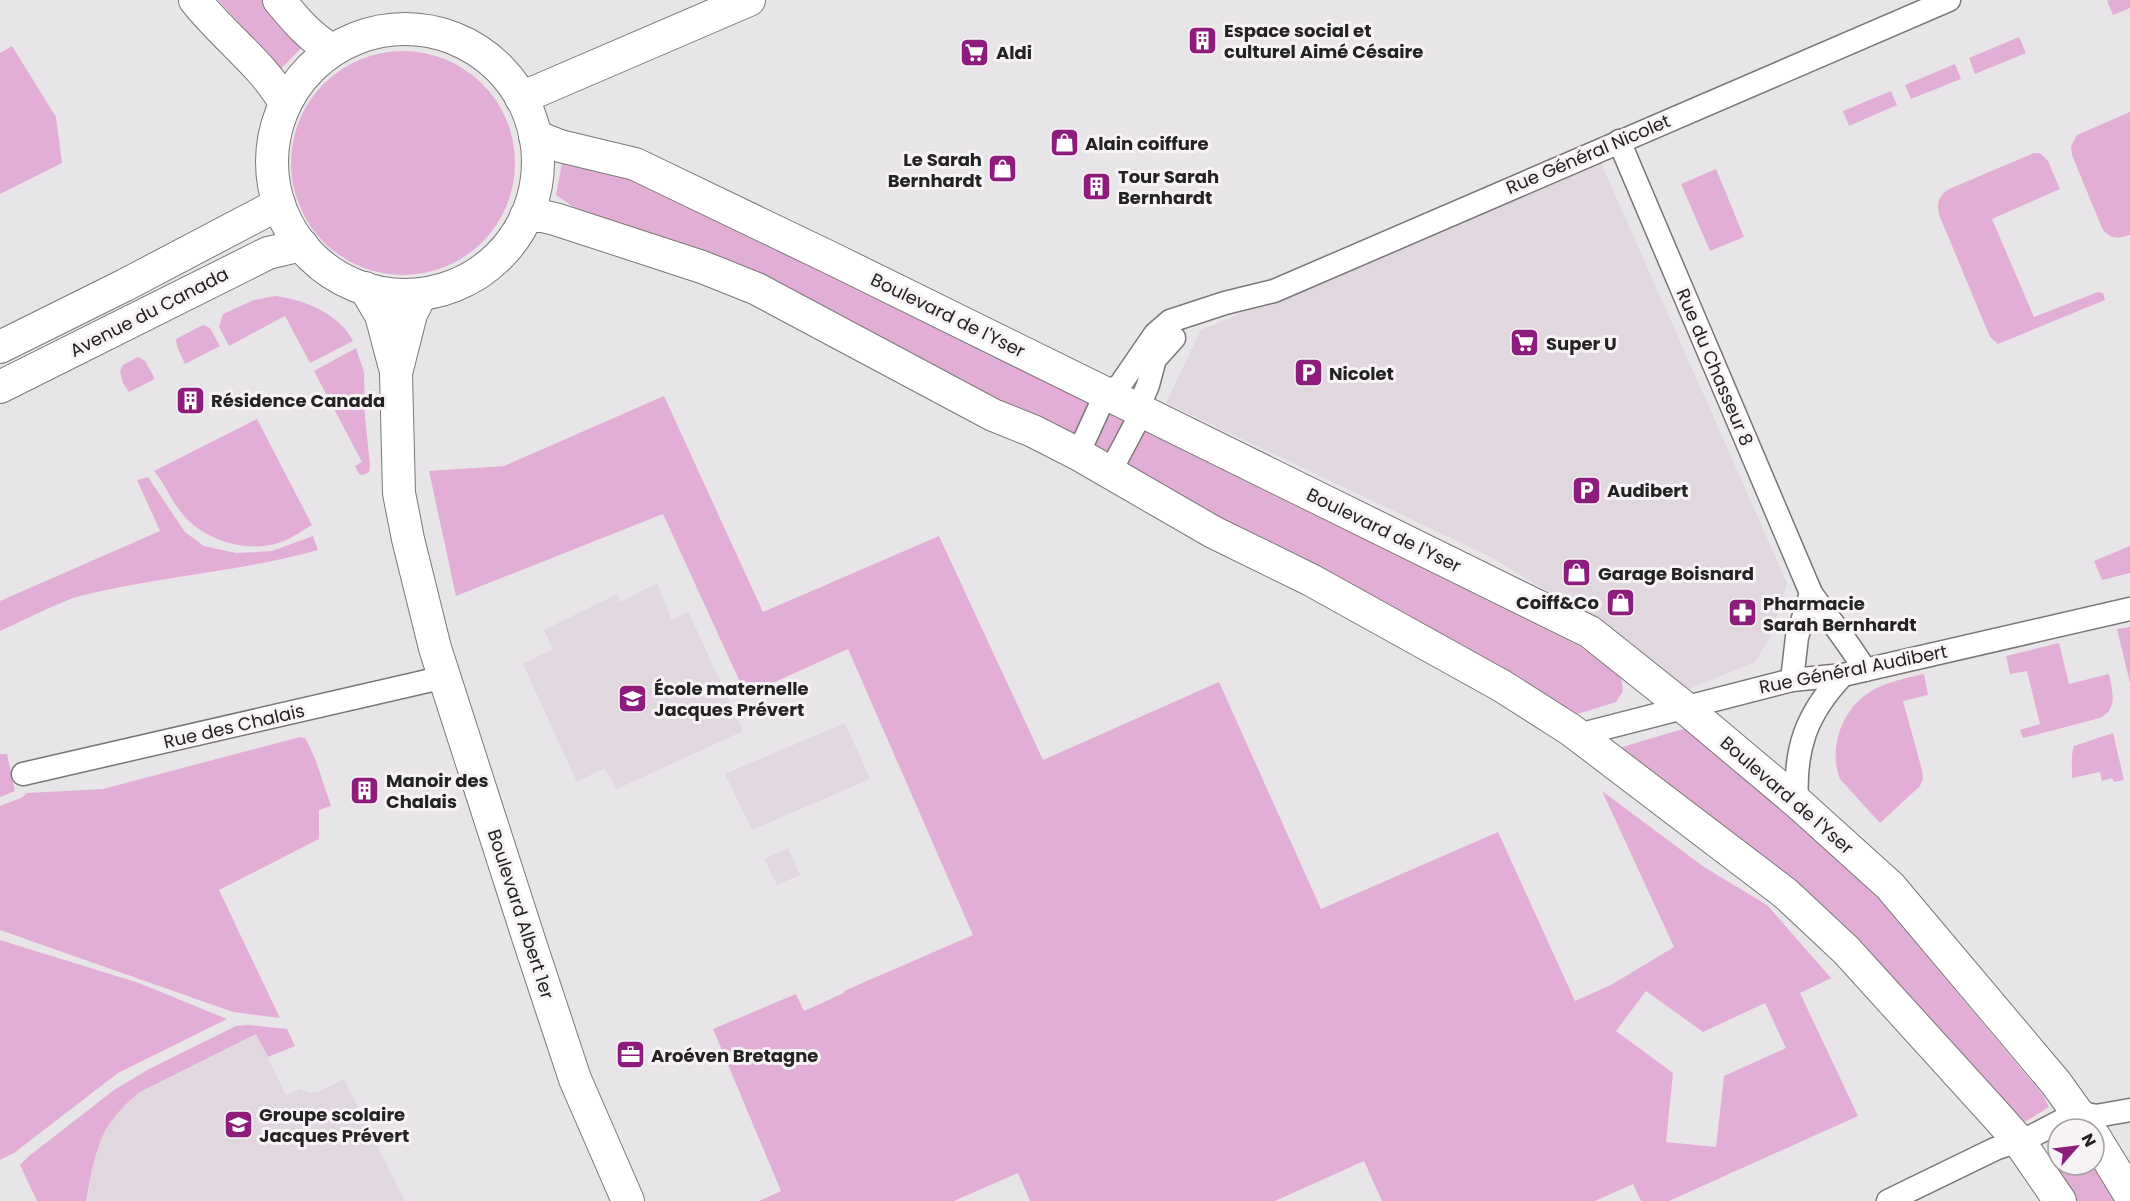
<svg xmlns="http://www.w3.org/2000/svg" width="2130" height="1201" font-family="Poppins,sans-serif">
<rect width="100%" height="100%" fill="#e8e5e8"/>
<g fill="#e1d7de">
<polygon points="1601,163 1787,583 1771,635 1755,662 1684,691 1617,635 1493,558 1166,403 1201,330"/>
<polygon points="657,583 672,621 688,611 743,731 617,789 604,768 577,782 523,664 553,649 544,630 617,594 620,602"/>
<polygon points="845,723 870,779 752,830 725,774"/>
<polygon points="788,848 800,875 777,885 764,859"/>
<polygon points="256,1034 286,1095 300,1089 310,1093 318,1092 344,1079 405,1201 87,1201 96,1150 114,1116 126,1103 140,1092"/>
</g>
<g fill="#e3aed6" fill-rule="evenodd">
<polygon points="218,0 264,0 305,44 281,69"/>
<polygon points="2110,0 2130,0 2130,8 2113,15 2107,1"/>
<polygon points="2019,37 2026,53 1975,74 1969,58"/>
<polygon points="12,46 56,117 62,163 0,194 0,53"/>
<circle cx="403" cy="163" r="112"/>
<polygon points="1955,64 1961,79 1911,99 1905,85"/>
<polygon points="1891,91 1897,105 1849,126 1843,111"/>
<path d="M2130 112V235C2118 239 2109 239 2102 228L2072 155 2071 146 2077 135Z"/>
<path d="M2034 153H2040L2048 161 2060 189 1992 219 2034 317 2098 292 2103 293 2105 300 1998 344 1990 337 1940 217C1936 205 1938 196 1949 189Z"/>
<polygon points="562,163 582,164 629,176 1581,647 1621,676 1623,691 1616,702 1571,716 588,217 556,195"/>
<polygon points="1716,169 1744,237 1710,251 1681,184"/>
<path d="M275 296C303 299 340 314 353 341L310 363 285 316 229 346 219 327 223 314 254 300Z"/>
<polygon points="203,325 210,328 220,346 185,364 177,347 176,339"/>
<polygon points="356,348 364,372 365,417 370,465 369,472 363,475 359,474 355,466 362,462 314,371"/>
<polygon points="138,357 145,361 155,379 129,392 123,383 120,371 123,365"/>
<path d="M664 396 763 612 939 536 1043 760 1219 682 1321 909 1498 832 1575 1001 1611 985 1674 947 1602 791 1704 867 1767 905 1831 978 1800 993 1858 1116 1669 1201H1641L1633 1184 1595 1201H1382L1364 1161 1275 1201H1030L1018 1173 954 1201H759L781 1191 713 1029 796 994 804 1011 844 993V991L973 935 848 649 746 695 663 514 456 596 429 471 504 466ZM1646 991 1703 1032 1765 1003 1786 1048 1724 1076 1716 1147 1666 1142 1673 1073 1616 1031Z"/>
<path d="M257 419 312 525C300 532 288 541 275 544 244 552 206 540 185 517 172 503 166 485 154 471Z"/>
<path d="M148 477 185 532 204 546 236 553 272 551 313 536 318 550C240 572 158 576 80 596 56 603 23 621 0 631V601L160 531 137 480Z"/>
<polygon points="2130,546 2130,573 2102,580 2094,561"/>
<polygon points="2130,627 2130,683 2117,629"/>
<path d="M2059 643 2069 684 2109 674C2112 692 2119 708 2100 718L2023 738 2020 730 2040 724 2027 671 2010 674 2006 656Z"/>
<path d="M1924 674 1928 695 1903 701 1922 770 1923 779 1920 786 1880 823 1840 779C1828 748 1842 709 1870 692 1886 682 1906 678 1924 674Z"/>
<polygon points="1686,728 1783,809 1878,898 2043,1095 2049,1107 2018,1126 1612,750"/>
<path d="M2113 733 2124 780 2114 782 2112 778 2102 781 2100 772 2072 778C2072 770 2071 752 2074 746Z"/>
<polygon points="300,737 306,739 316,761 331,806 319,810 319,839 219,890 280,1018 233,1012 0,930 0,806 21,798 27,793 103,789"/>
<polygon points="0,754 7,754 15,791 0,797"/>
<polygon points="0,940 139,983 227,1019 118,1073 14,1153 0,1160"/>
<path d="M248 1025 287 1029 295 1046 268 1057 256 1034 140 1092C98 1125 96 1151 86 1201H37L20 1165 29 1156 114 1090 149 1069 236 1026Z"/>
<polygon points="2058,1150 2058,1165 2094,1165 2119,1201 2071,1201 2044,1160"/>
</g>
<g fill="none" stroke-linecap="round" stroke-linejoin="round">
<defs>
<g id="street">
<path d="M1619 141 1811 593C1829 619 1849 643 1865 670"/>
<polyline points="1078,454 1106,393 1120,385 1155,334 1170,321 1225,303 1274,291 1949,0"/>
<polyline points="1110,472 1137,421 1138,409 1148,385 1155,359 1174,338"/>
<polyline points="1792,680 1797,637 1811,593"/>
<polyline points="1578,735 1792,680 1843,675 2130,609"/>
<polyline points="23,774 445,677"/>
<path d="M1797 802C1794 749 1806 714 1843 675"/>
<polyline points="1888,1201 1995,1149 2034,1135 2078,1112 2096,1116 2130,1110"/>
</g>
<g id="secondary">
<path d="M195 0C223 36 262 63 285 103"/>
<path d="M279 0C295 19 310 38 332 50"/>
<circle cx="405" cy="162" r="133"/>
<polyline points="521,98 749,0"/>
<polyline points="535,136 560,146 635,164 837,261 1590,632 1684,707 1797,802 1890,886 2056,1083 2089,1129"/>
<polyline points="526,216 542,216 555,219 702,267 757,289 993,415 1033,431 1078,454 1213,532 1311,580 1502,686 1571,730 1785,893 1846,950 1995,1114 2018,1140 2060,1201"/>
<polyline points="365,288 381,315 395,368"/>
<polyline points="421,294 411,314 396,373 399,493 408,539 435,648 530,943 575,1079 628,1201"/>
<polyline points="0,347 125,285 279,204"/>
<polyline points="0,387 268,253 302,245"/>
<polyline points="2094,1136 2130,1195"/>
</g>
</defs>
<use href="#street" stroke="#7a7779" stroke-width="25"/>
<use href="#secondary" stroke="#7a7779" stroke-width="34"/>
<use href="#street" stroke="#fff" stroke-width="22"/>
<use href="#secondary" stroke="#fff" stroke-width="32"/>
</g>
<defs>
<symbol id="building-square" viewBox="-11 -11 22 22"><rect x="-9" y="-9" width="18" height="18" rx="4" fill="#8e1c7d" stroke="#f6f2f5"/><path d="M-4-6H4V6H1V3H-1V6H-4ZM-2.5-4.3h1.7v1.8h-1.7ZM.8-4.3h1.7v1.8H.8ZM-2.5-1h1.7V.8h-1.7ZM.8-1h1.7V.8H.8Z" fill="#fff"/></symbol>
<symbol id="supermarket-square" viewBox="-11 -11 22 22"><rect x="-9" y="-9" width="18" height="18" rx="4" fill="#8e1c7d" stroke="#f6f2f5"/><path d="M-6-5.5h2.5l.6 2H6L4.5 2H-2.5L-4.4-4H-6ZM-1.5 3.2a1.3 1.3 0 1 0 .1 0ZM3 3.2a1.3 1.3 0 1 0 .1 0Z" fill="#fff"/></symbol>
<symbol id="shop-square" viewBox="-11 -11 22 22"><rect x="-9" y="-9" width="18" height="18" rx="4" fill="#8e1c7d" stroke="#f6f2f5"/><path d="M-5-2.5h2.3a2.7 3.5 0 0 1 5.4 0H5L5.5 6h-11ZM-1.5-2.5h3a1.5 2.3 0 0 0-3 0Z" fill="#fff"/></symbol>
<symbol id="parking-square" viewBox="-11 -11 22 22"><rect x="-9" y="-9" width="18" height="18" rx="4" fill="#8e1c7d" stroke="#f6f2f5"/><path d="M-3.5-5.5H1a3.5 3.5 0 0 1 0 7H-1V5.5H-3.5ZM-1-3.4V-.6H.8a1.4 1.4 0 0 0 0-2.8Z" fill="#fff"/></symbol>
<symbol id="pharmacy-square" viewBox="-11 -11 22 22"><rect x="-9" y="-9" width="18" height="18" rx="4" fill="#8e1c7d" stroke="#f6f2f5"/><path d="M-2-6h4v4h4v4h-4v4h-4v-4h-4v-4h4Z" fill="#fff"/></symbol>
<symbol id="school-square" viewBox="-11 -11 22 22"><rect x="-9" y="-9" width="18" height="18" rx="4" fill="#8e1c7d" stroke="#f6f2f5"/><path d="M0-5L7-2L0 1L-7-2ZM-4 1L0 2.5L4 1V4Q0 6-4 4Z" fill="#fff"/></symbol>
<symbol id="office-square" viewBox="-11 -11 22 22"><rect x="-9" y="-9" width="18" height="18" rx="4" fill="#8e1c7d" stroke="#f6f2f5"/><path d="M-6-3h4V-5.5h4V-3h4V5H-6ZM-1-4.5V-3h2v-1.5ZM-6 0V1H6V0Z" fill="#fff"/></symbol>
</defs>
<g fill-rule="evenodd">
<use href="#building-square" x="1186" y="24" width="33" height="33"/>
<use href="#supermarket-square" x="958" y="36" width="33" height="33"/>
<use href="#shop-square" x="1048" y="126" width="33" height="33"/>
<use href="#shop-square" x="986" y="152" width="33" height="33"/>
<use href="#building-square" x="1080" y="170" width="33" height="33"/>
<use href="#supermarket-square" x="1508" y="326" width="33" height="33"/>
<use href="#parking-square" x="1292" y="356" width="33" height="33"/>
<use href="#building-square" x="174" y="384" width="33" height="33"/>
<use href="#parking-square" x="1570" y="474" width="33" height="33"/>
<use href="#shop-square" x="1560" y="556" width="33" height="33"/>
<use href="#shop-square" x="1604" y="586" width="33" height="33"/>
<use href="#pharmacy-square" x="1726" y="596" width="33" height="33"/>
<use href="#school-square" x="616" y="682" width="33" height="33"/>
<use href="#building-square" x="348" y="774" width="33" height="33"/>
<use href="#office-square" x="614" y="1038" width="33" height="33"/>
<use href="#school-square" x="222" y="1108" width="33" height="33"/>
</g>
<g text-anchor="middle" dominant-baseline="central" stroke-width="6" stroke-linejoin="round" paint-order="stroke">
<g font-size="18" font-weight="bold" fill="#242324" stroke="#f6f2f5" text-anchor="start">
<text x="1224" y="30">Espace social et<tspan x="1224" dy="21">culturel Aimé Césaire</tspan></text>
<text x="996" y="52">Aldi</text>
<text x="1085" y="143">Alain coiffure</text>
<text x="982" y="159" text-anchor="end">Le Sarah<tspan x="982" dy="21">Bernhardt</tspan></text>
<text x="1118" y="176">Tour Sarah<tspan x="1118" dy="21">Bernhardt</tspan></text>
<text x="1546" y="343">Super U</text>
<text x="1329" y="373">Nicolet</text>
<text x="211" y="400">Résidence Canada</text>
<text x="1607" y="490">Audibert</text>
<text x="1598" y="573">Garage Boisnard</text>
<text x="1599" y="602" text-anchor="end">Coiff&amp;Co</text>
<text x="1763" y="603">Pharmacie<tspan x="1763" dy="21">Sarah Bernhardt</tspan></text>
<text x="654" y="688">École maternelle<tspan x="654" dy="21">Jacques Prévert</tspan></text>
<text x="386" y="780">Manoir des<tspan x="386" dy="21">Chalais</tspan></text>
<text x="651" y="1055">Aroéven Bretagne</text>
<text x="259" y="1114">Groupe scolaire<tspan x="259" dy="21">Jacques Prévert</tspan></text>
</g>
<g font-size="18" fill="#242324" stroke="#f6f2f5">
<text transform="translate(1588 154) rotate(-23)">Rue Général Nicolet</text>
<text transform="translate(149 312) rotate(-27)">Avenue du Canada</text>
<text transform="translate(948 315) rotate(26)">Boulevard de l'Yser</text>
<text transform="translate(1715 367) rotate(67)">Rue du Chasseur 8</text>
<text transform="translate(1384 530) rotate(26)">Boulevard de l'Yser</text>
<text transform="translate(1853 669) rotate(-11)">Rue Général Audibert</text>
<text transform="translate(234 726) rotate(-13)">Rue des Chalais</text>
<text transform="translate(1787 795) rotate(41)">Boulevard de l'Yser</text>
<text transform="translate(521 914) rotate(72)">Boulevard Albert 1er</text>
</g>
</g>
<g transform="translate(2076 1147) rotate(62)"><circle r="28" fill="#f6f2f5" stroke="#a29fa1" stroke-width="1.5"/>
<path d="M0-4.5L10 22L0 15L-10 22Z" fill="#8e1c7d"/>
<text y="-9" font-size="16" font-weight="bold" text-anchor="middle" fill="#242324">N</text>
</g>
</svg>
